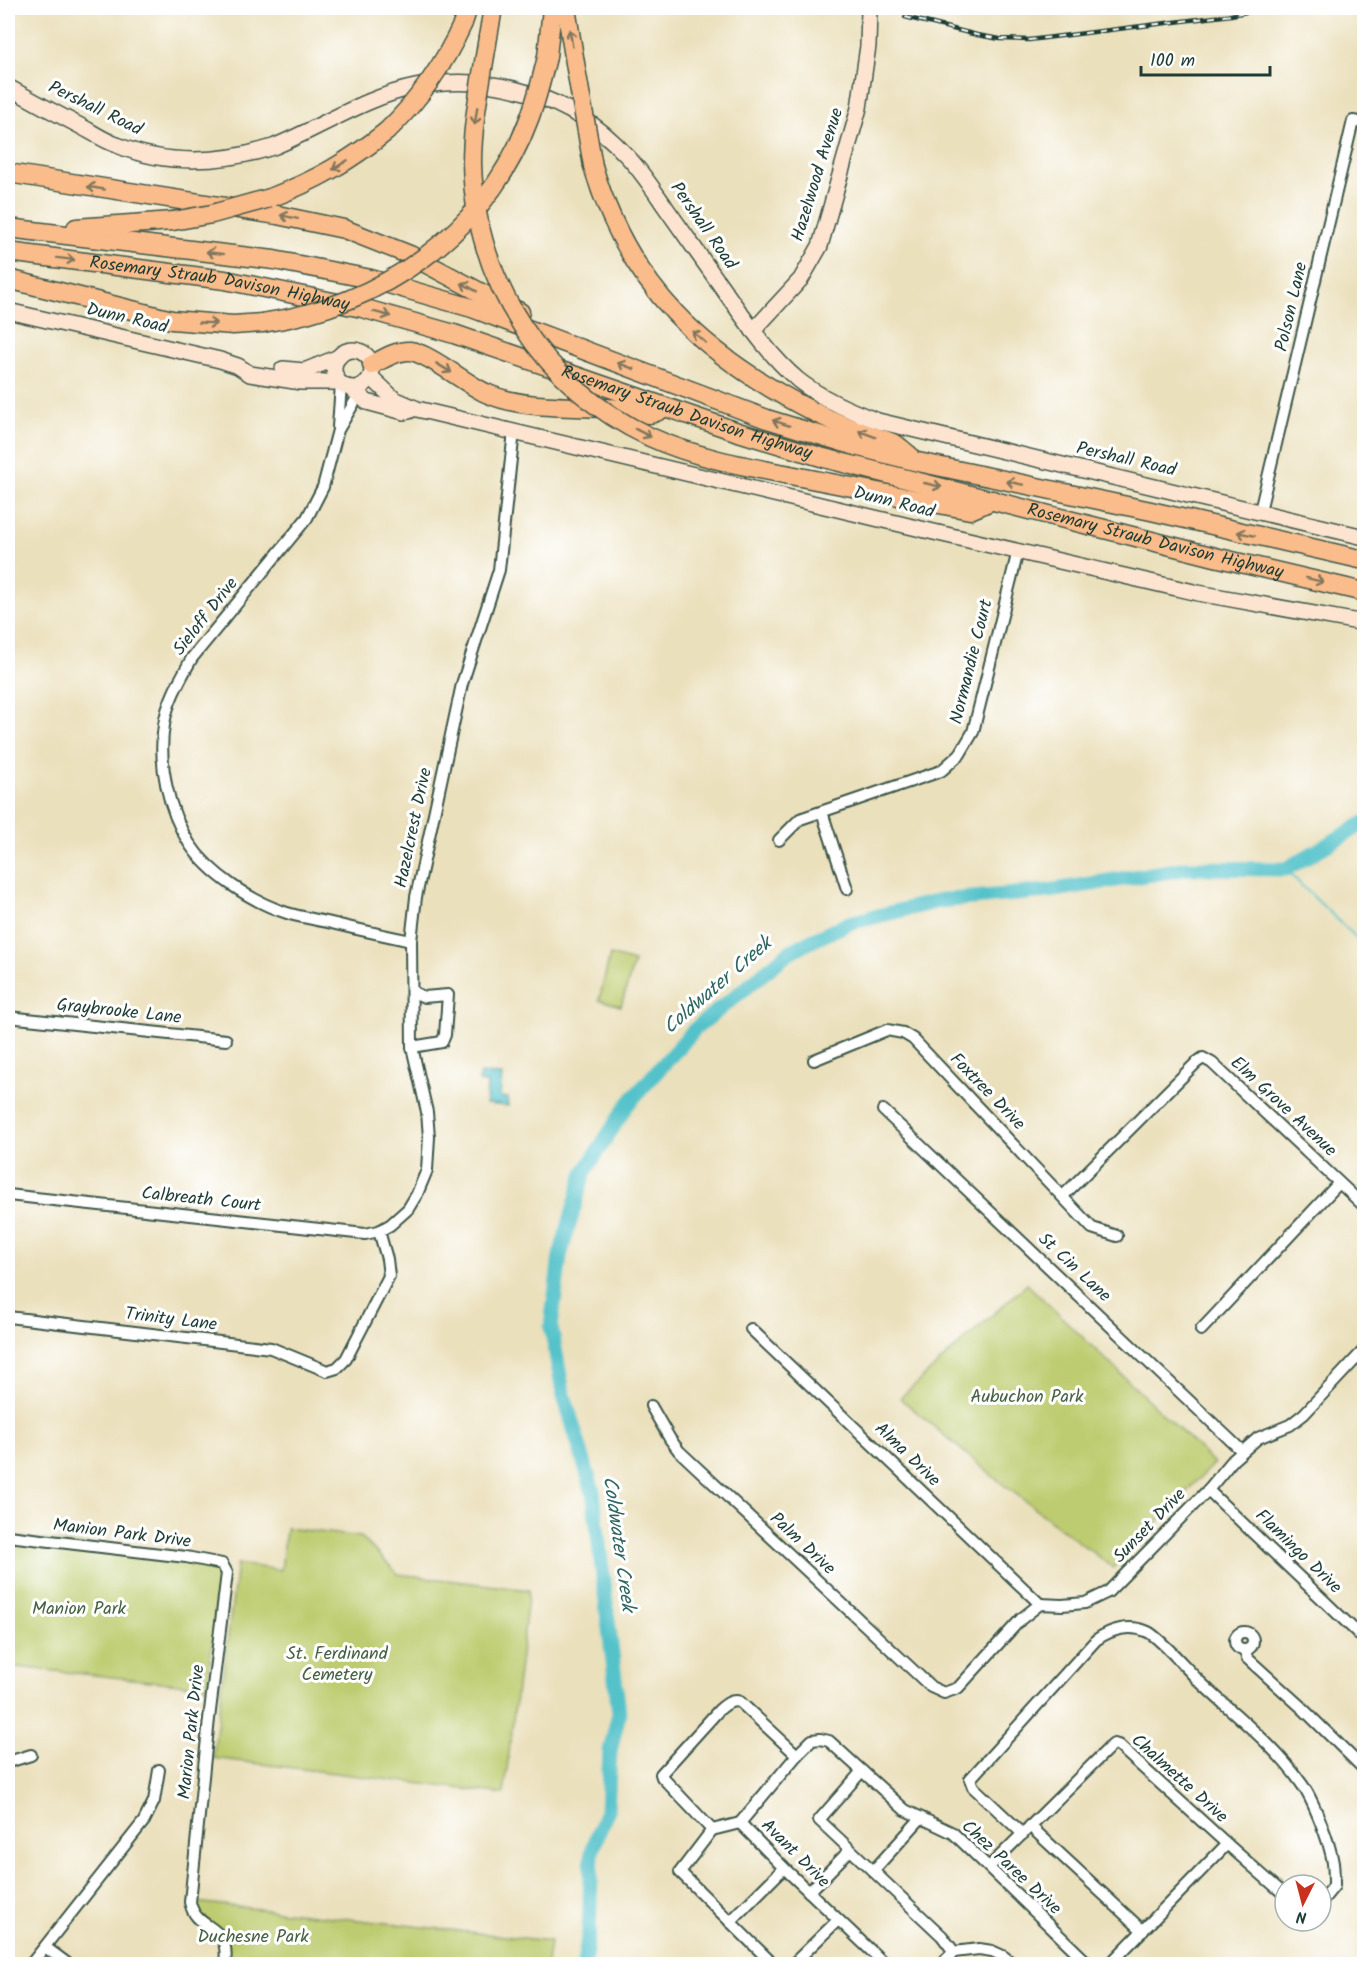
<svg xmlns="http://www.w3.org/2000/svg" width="1372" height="1972" font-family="Kalam,sans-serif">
<rect width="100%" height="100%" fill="#fff"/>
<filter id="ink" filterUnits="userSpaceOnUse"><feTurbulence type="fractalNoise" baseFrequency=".0167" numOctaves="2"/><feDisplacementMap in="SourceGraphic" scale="12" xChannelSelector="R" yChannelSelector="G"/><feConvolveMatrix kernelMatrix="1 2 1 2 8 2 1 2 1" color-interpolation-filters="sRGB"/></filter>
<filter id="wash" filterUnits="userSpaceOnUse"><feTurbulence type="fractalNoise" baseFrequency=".008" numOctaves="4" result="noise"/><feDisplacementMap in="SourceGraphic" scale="24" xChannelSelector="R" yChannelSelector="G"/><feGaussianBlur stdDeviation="1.35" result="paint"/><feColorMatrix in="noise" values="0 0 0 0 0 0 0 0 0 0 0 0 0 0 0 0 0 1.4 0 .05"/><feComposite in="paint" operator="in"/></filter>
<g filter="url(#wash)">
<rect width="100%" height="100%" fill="#ebe0bc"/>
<g fill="#bdcc6f" stroke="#6e8452" stroke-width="1.5">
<polygon points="610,955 634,962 621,1006 599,1000"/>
<polygon points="1027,1284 1214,1463 1113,1568 991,1475 900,1398"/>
<polygon points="286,1528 361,1537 398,1574 529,1590 504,1794 213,1758 237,1564 281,1570"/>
<polygon points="8,1536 222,1561 207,1687 8,1666"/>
<polygon points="195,1902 550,1941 547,1964 225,1964 224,1941 194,1914"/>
</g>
<polygon fill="#54c2ca" stroke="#3a807f" stroke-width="1.5" points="480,1074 502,1075 500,1097 508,1098 508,1106 486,1104 487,1083 479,1082"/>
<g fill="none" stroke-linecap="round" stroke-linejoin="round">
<polyline stroke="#54c2ca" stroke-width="2" points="1286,869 1300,884 1364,945"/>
<polyline stroke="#54c2ca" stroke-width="15" points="584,1964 589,1932 592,1851 607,1810 610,1751 619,1713 593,1492 563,1392 551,1327 560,1256 584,1173 627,1105 695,1029 791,951 849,923 939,901 1049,891 1188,868 1286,869 1364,823"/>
</g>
</g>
<g filter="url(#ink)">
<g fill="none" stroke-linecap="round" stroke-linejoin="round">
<defs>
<g id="street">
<path d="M364 386 338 430 323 487 307 518 192 658C181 678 167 701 164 725 158 763 168 810 189 843 209 874 252 902 287 913 300 917 314 919 327 922 355 929 383 935 411 941"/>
<polyline points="338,427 341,384"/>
<polyline points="1260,511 1353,121 1364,123"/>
<polyline points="822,812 847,889"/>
<polyline points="779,840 800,819 941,771 960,754 973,732 1018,551"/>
<polyline points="8,1017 226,1040"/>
<polyline points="412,1047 442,1042 445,1035 448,995 424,997 413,992"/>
<polyline points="814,1060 887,1030 903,1033 913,1039 1092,1228 1117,1236"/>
<polyline points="883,1110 1242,1451"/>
<polyline points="8,1195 365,1234 379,1231 390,1225 408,1209 417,1194 427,1170 429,1137 427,1112 412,1047 411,941 416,897 462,684 499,570 514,431"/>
<polyline points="1063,1196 1196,1063 1203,1058 1212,1063 1364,1206"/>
<polyline points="8,1317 271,1348 327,1371 337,1368 346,1359 389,1276 387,1259 379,1231"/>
<polyline points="751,1329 1040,1604"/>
<polyline points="1201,1330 1339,1183"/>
<polyline points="651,1406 670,1439 679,1451 931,1687 944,1693 958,1688 1021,1619 1040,1604 1062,1605 1085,1603 1108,1592 1208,1490 1233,1460 1258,1438 1290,1425 1304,1414 1364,1350"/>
<polyline points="1208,1490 1364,1639"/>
<path d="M8 1536 186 1557 222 1564 227 1573 209 1719 190 1902C196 1933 231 1921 225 1964"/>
<circle cx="1244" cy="1641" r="9"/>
<polyline points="1245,1650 1247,1658 1300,1706 1364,1769"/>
<polyline points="8,1762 31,1755"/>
<polyline points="862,1771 819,1820 942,1936 954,1952"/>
<polyline points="740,1823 712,1830 680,1872 773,1964"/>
<polyline points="1030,1826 1143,1931"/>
<path d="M712 1830 662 1777 661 1774 719 1710C726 1704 732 1699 740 1702L797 1755"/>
<path d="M1023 1834 973 1787 970 1779 1096 1640C1111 1629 1130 1624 1148 1632 1159 1637 1187 1669 1197 1679 1232 1713 1273 1743 1301 1783 1313 1799 1330 1843 1333 1863 1334 1871 1334 1879 1334 1886L1321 1902"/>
<polyline points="1227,1844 1285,1895"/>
<polyline points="989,1867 1109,1748 1114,1744 1118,1745 1227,1844 1110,1964"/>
<polyline points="873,1871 921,1818"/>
<polyline points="809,1892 850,1850"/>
<polyline points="730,1922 784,1868"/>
<polyline points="45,1947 68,1964"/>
<polyline points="31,1964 144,1821 154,1801 159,1770"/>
<polyline points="793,1964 838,1920"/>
<polyline points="885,1964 784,1868 740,1823 797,1755 812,1740 820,1739 829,1741 905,1810 953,1833 1089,1964"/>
<polyline points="941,1964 954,1952 979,1949 992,1951 1003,1956 1013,1964"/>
</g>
<g id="secondary">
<path d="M8 87C33 101 59 115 84 128 95 134 105 141 117 145 166 166 223 163 273 147 320 128 365 97 415 87 491 72 572 96 625 154 641 170 653 189 666 208 686 236 706 265 726 293 748 324 769 355 798 380 822 399 850 411 878 421L1364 537"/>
<polyline points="8,311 220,360 238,366 250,374 301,382 338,382"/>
<polyline points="753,331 801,279 820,246 859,108 868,46 869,8"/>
<circle cx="353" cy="369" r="19"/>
<polyline points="283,369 304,371 339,357"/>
<polyline points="371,377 394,399 417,409 938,533 1198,593 1364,623"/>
<polyline points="351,388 367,402 404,412 409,411"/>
</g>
<g id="highway">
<polyline points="566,8 576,69"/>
<polyline points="463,23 468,8"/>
<polyline points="488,37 493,8"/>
<polyline points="547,57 552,8"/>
<path d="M593 166C628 287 704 356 814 412 832 421 850 428 869 435 877 438 887 440 895 444 900 447 905 452 909 455"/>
<polyline points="8,173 277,215 344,229 410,255 489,297 520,312"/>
<path d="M270 198C315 181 350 161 387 131"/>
<polyline points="8,228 274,260 371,279 472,308 767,419 855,446 918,462 1151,511 1364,560"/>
<polyline points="76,228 173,221"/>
<path id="s1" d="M8 252 225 280 362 308 454 334 738 432 824 458 1215 557 1364 592"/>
<polyline points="8,279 172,320 233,325 262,323"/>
<path d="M372 365C383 359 397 350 410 351 429 353 466 384 486 393 520 409 571 406 608 408 622 408 635 413 649 414 655 414 661 409 666 407"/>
<polyline points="790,475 970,510 993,500"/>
</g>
</defs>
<use href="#street" stroke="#3e5548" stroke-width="14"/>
<use href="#secondary" stroke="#3e5548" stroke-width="18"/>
<use href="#highway" stroke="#3e5548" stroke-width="21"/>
<use href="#street" stroke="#fff" stroke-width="10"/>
<use href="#secondary" stroke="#fde4d0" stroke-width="15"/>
<use href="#highway" stroke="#f9bc8a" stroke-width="18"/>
<defs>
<polyline id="rail" points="905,17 977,35 1000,39 1029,40 1231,15 1265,8"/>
</defs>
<use href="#rail" stroke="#1f3d34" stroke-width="4.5"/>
<use href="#rail" stroke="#fff" stroke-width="2" stroke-dasharray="7" stroke-linecap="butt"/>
<defs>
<g id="highway-bridge">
<path d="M488 37C482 78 472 121 472 163 475 281 543 387 650 437 694 457 743 466 790 475"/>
<polyline points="576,69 593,166"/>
<path d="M387 131C420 99 444 65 463 23"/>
<polyline points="173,221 212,214 270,198"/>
<path d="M262 323C380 306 487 233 529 119 537 99 542 78 547 57"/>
</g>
</defs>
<use href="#highway-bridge" stroke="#3e5548" stroke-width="21" stroke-linecap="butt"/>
<use href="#highway-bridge" stroke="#f9bc8a" stroke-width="18"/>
</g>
<defs><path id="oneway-shaft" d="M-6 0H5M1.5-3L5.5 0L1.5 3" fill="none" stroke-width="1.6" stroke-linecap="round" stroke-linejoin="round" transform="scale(1.5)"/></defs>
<g stroke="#81765b">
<use href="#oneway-shaft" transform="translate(571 38) rotate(-99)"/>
<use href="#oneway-shaft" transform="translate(476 116) rotate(98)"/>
<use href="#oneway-shaft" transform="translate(340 165) rotate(148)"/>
<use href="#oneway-shaft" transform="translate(96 188) rotate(-170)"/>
<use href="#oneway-shaft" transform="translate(289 217) rotate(-168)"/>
<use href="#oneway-shaft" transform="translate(215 253) rotate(-173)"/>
<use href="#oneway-shaft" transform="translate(66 259) rotate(7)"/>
<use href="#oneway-shaft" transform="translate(469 287) rotate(-151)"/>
<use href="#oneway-shaft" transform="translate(382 314) rotate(15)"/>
<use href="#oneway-shaft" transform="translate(208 323) rotate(3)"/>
<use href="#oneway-shaft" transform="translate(699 337) rotate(-139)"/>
<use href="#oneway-shaft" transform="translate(626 366) rotate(-159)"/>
<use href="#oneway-shaft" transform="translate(444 368) rotate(31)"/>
<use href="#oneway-shaft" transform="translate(781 423) rotate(-162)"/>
<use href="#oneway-shaft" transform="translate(643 433) rotate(27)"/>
<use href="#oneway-shaft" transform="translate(867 434) rotate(-159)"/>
<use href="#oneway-shaft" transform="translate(1015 483) rotate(-168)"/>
<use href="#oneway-shaft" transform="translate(933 485) rotate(13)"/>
<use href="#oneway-shaft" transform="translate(1246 534) rotate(-168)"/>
<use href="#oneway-shaft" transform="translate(1315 580) rotate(14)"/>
</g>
</g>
<g text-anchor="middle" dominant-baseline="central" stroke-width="6" stroke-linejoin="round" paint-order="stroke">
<g font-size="18" fill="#1f3d34" stroke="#fff">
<text transform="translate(95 109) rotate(26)">Pershall Road</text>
<text transform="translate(818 175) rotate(-73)">Hazelwood Avenue</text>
<text transform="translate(703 226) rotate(55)">Pershall Road</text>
<text stroke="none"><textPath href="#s1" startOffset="214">Rosemary Straub Davison Highway</textPath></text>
<text transform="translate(1292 307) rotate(-77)">Polson Lane</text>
<text transform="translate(127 319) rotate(13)">Dunn Road</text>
<text stroke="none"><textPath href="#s1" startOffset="700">Rosemary Straub Davison Highway</textPath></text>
<text transform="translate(1126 460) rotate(13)">Pershall Road</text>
<text transform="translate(894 503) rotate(14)">Dunn Road</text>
<text stroke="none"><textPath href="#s1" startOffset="1186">Rosemary Straub Davison Highway</textPath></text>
<text transform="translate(206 617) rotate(-52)">Sieloff Drive</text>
<text transform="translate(972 662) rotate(-76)">Normandie Court</text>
<text transform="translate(414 828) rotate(-78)">Hazelcrest Drive</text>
<text transform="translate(119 1012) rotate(6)">Graybrooke Lane</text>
<text transform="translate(987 1092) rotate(46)">Foxtree Drive</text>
<text transform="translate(1283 1107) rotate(43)">Elm Grove Avenue</text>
<text transform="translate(201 1200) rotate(6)">Calbreath Court</text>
<text transform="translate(1074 1268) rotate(43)">St Cin Lane</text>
<text transform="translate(171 1320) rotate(7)">Trinity Lane</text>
<text transform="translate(907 1455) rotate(44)">Alma Drive</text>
<text transform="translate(1150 1526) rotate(-46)">Sunset Drive</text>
<text transform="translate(122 1534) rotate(7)">Manion Park Drive</text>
<text transform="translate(802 1544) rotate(43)">Palm Drive</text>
<text transform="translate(1298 1552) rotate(44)">Flamingo Drive</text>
<text transform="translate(192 1732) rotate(-84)">Marion Park Drive</text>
<text transform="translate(1179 1779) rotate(42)">Chalmette Drive</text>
<text transform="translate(795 1854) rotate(45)">Avant Drive</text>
<text transform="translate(1011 1868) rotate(43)">Chez Paree Drive</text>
</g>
<g font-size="18" fill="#466143" stroke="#fff">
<text x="1027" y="1397">Aubuchon Park</text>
<text x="79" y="1609">Manion Park</text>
<text x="337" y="1654">St. Ferdinand<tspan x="337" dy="21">Cemetery</tspan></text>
<text x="253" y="1937">Duchesne Park</text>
</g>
<g font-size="20" font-style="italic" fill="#2f6561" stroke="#fff">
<text transform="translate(718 986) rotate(-41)">Coldwater Creek</text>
<text transform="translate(618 1544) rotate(82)">Coldwater Creek</text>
</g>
</g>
<rect width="1372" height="1972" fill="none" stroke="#fff" stroke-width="30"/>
<g transform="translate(1303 1903) rotate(186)"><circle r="28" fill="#ffffff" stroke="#a5b1ae" stroke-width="1.5"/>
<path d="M0-4.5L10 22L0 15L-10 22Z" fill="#c8321e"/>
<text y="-9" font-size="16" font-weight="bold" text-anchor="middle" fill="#1f3d34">N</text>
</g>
<path d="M1141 66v9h129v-9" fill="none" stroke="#1f3d34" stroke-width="3"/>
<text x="1150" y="66" font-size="18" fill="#1f3d34" stroke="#ffffff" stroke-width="4.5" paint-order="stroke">100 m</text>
</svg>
